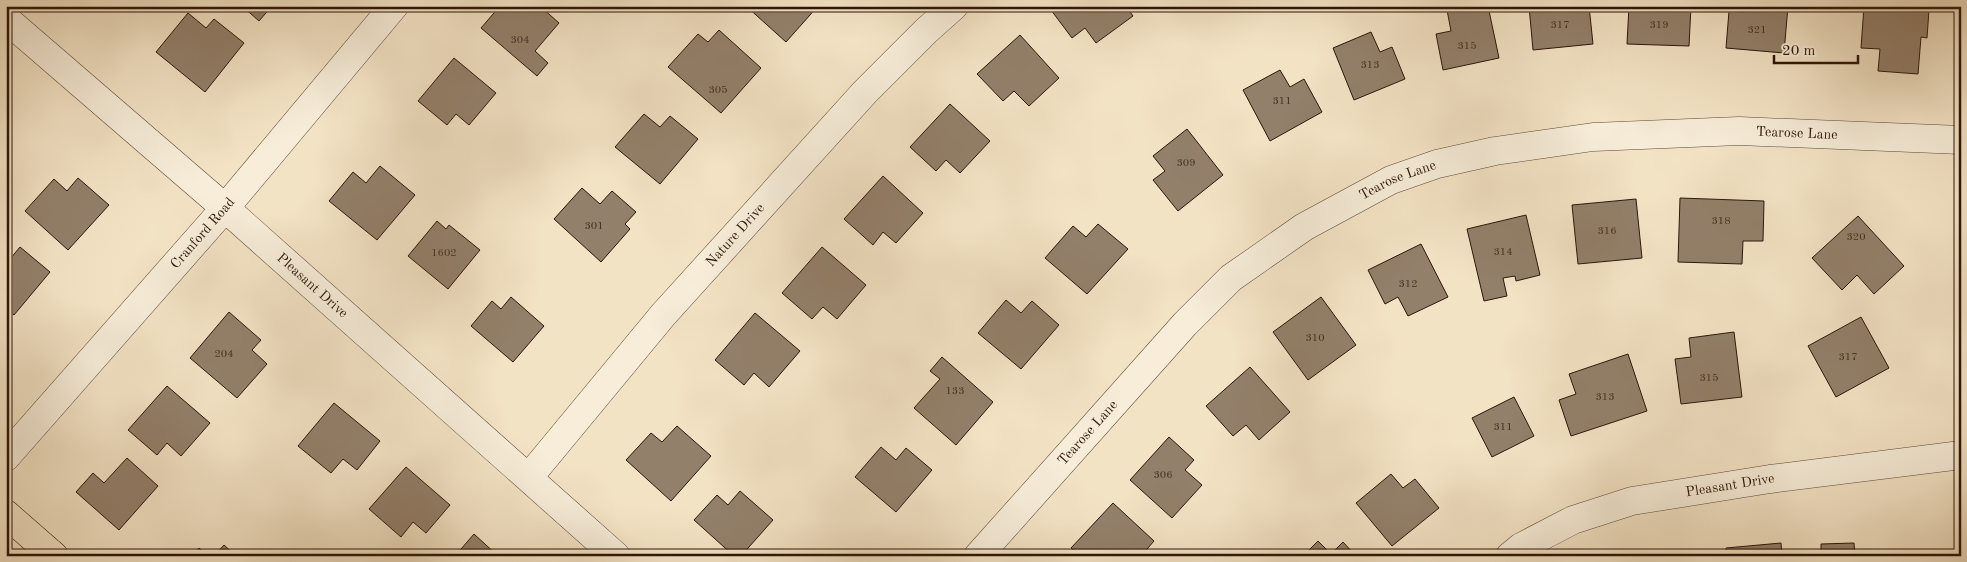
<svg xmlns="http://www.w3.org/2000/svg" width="1967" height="562" font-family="'Old Standard TT',serif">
<rect width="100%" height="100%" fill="#f3e3c5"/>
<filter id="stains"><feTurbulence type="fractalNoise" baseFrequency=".004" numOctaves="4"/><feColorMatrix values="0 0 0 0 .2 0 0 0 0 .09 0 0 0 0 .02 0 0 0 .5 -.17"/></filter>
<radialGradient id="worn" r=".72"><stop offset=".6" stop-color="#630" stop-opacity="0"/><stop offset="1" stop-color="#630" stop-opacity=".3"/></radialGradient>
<g fill="#93806b" stroke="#2c1509">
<polygon points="242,6 272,6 259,21"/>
<polygon points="500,6 540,6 559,23 535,51 548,63 537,76 481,28"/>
<polygon points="746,6 818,6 786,42"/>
<polygon points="1048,6 1126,6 1133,16 1096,43 1085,28 1072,38"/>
<polygon points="1465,6 1488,6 1499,58 1443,70 1436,34 1451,31 1447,10"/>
<polygon points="1529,6 1589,6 1593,44 1533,50"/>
<polygon points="1629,6 1691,6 1689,46 1627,44"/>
<polygon points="1744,6 1788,6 1784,53 1726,48 1729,11 1744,12"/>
<polygon points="1864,6 1929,10 1927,38 1921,37 1918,74 1878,71 1880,49 1861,48"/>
<polygon points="188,13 206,28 214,19 244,43 205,92 156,52"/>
<polygon points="719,30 761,68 721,113 668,67 698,34 708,42"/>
<polygon points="1371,32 1380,52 1392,47 1405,79 1354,100 1333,48"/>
<polygon points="1020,35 1059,78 1029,106 1014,91 1003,101 977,74"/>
<polygon points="454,58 496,93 469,125 456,114 447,125 418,101"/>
<polygon points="1280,70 1290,87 1304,79 1322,112 1270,141 1243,90"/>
<polygon points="950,104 990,141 960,173 946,160 936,171 910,147"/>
<polygon points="644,114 660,127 670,116 698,139 660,184 615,147"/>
<polygon points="1187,129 1223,175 1178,211 1153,180 1165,171 1153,156"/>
<polygon points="380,166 415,195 377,240 329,201 353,172 366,183"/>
<polygon points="883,176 923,213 896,243 883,232 873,245 844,219"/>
<polygon points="78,178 109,205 68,250 25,211 54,179 67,191"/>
<polygon points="582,188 600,204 612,191 636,212 625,224 630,229 601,262 554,219"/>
<polygon points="1680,198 1764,201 1763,241 1743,241 1742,264 1678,262"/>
<polygon points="1636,199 1642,258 1578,264 1572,205"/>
<polygon points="1526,215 1540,275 1516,281 1515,276 1503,278 1507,296 1484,301 1467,229"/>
<polygon points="1858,216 1904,266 1874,294 1857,275 1842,290 1812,258"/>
<polygon points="437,221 446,229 449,225 480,250 448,289 408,256"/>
<polygon points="1098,224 1128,249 1087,294 1045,258 1073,226 1086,237"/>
<polygon points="1421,244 1448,297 1408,316 1398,297 1385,304 1368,270"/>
<polygon points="20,247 50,272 14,315 6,308 6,255 10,259"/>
<polygon points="822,247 866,285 837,319 823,307 812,319 782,293"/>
<polygon points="511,297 544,326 513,362 471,326 492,301 501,309"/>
<polygon points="1321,297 1356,345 1308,380 1273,332"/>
<polygon points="1006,300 1021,313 1032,301 1059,325 1021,369 978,333"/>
<polygon points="229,312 261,340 252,350 267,364 237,398 190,358"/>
<polygon points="755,313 800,351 769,387 754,373 744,385 715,360"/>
<polygon points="1861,317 1889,368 1836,397 1808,346"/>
<polygon points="1734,332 1742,397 1681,404 1675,359 1691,357 1689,338"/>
<polygon points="1628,354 1647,411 1571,436 1559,400 1576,394 1569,374"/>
<polygon points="942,357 993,402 956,445 914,408 940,379 930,371"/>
<polygon points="1250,367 1290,412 1259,440 1246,425 1233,436 1206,406"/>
<polygon points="167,386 210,423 181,456 167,443 157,455 128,430"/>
<polygon points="1514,397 1534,436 1492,457 1472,418"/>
<polygon points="334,403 380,441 357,470 343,459 331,473 298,446"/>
<polygon points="677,426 711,456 671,501 626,460 651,433 662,442"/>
<polygon points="1169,437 1194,460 1185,470 1202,485 1172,518 1130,480"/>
<polygon points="881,447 896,460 906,448 932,470 896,512 855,477"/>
<polygon points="127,458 158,486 119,530 76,492 93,473 104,483"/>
<polygon points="406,467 450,505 426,533 413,522 401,537 369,509"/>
<polygon points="1391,474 1403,488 1415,479 1439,508 1392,546 1356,503"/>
<polygon points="740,491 773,520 741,556 734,556 694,520 717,495 728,505"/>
<polygon points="1113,503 1154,541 1141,556 1080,556 1071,548"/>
<polygon points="474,534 498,556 455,556"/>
<polygon points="1318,541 1331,554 1343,542 1356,556 1303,556"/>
<polygon points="1781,543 1782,556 1726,556 1726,548"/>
<polygon points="1854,543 1855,556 1821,556 1821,544"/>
<polygon points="224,545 236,556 214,556"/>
<polygon points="199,548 208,556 192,556"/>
</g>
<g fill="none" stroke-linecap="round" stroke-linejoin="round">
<defs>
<g id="minor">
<path id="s1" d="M6 19 225 208 616 556"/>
<path id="s2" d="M6 457 225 208 394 6"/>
<path id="s3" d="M529 477 663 315 865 92 926 31 954 6"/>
<path id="s4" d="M978 556 1185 324 1231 278 1304 227 1391 180 1437 164 1495 151 1593 137 1739 131 1961 140"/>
<path id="s5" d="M1510 556 1521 547 1573 520 1632 501 1770 479 1961 455"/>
</g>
<polyline id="primary" points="6,514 54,556"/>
</defs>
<use href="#minor" stroke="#5e4838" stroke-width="29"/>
<use href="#primary" stroke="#2c1509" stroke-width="29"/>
<use href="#minor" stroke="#f7edd9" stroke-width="28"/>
<use href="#primary" stroke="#f3e3c5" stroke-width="28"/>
</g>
<g text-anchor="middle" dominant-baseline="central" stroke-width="4" stroke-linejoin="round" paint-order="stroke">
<g font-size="11" fill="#463022">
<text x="1560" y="25">317</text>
<text x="1659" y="25">319</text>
<text x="1757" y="30">321</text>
<text x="520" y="40">304</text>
<text x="1467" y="46">315</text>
<text x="1370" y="65">313</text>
<text x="718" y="90">305</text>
<text x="1282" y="101">311</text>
<text x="1186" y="163">309</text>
<text x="1721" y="221">318</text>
<text x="594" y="226">301</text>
<text x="1607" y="231">316</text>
<text x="1856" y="237">320</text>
<text x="1503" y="252">314</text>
<text x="444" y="253">1602</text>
<text x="1408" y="284">312</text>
<text x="1315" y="338">310</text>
<text x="224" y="354">204</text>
<text x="1848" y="357">317</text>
<text x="1709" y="378">315</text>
<text x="955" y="391">133</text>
<text x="1605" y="397">313</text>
<text x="1503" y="427">311</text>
<text x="1163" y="475">306</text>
</g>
<g font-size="14" fill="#2c1509" stroke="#f7edd9">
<text stroke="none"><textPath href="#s4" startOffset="975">Tearose Lane</textPath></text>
<text stroke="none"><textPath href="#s4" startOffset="570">Tearose Lane</textPath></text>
<text stroke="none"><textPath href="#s2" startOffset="298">Cranford Road</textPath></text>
<text stroke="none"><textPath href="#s3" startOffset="318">Nature Drive</textPath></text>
<text stroke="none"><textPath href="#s1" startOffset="406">Pleasant Drive</textPath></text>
<text stroke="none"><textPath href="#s4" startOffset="165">Tearose Lane</textPath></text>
<text stroke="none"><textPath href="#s5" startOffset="234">Pleasant Drive</textPath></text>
</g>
</g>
<rect width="1967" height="562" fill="none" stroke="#f3e3c5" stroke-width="25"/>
<rect x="8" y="8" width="1952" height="547" fill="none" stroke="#2c1509" stroke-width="2.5"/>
<rect x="12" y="12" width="1942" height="537" fill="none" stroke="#2c1509"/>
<path d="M1774 55v8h84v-8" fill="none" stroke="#2c1509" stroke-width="2.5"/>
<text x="1782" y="55" font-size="15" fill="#2c1509" stroke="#f7edd9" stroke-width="4" paint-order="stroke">20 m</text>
<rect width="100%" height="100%" filter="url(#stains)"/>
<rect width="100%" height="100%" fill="url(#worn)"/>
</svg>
